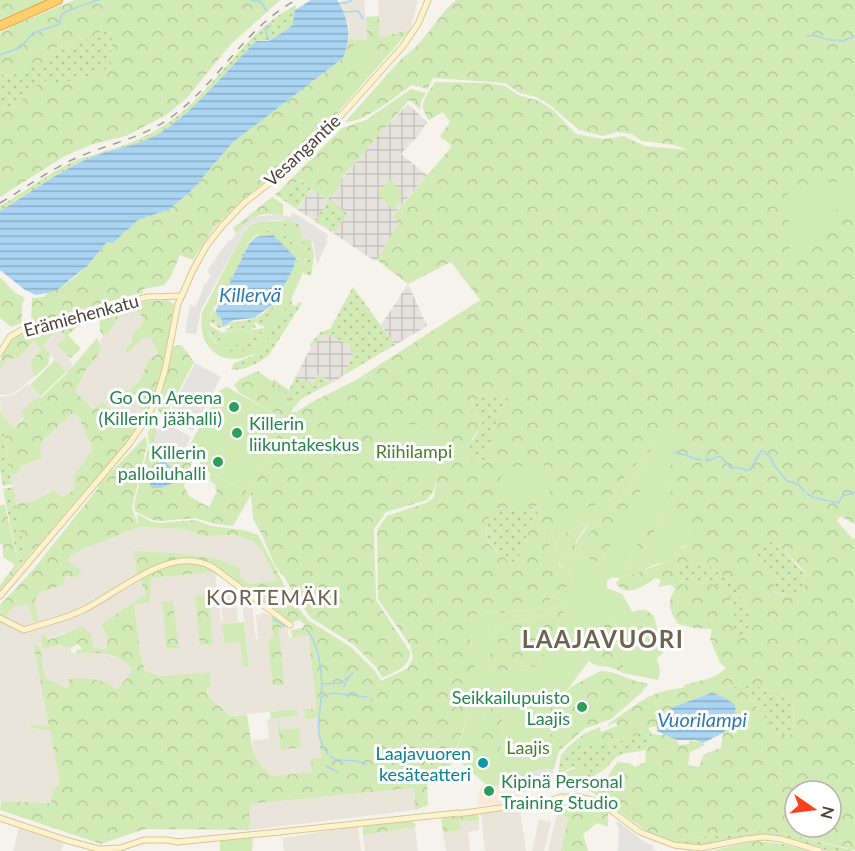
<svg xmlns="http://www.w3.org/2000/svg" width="855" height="851" font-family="Lato,sans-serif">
<defs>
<pattern id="industrial-grid" width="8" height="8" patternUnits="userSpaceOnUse" patternTransform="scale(1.5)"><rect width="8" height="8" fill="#e6e2dd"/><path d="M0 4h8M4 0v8" fill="none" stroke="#c7c3be"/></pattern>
<pattern id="grass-dots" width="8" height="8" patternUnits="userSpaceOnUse" patternTransform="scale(1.5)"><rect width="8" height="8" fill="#d2eab5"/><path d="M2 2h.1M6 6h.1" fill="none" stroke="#b6ca9c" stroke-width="1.8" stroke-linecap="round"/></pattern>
<pattern id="forest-crowns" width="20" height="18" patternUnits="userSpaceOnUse" patternTransform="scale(1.5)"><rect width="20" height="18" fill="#d2eab5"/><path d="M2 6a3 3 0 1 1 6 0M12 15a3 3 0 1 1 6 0" fill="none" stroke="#b6ca9c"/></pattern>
<pattern id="water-rules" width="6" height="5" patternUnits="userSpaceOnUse" patternTransform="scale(1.5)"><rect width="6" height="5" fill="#a9d4f2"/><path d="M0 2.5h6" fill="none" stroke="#8caec5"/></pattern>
</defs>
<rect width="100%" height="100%" fill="#f6f3ec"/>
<g fill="#eae5da" fill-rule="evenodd">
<polygon points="345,0 364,0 367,40 349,39 349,25 339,3"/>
<polygon points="378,0 418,0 410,30 380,37"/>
<polygon points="135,308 143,318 143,323 132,335 128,353 143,338 150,337 158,354 149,359 140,380 130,390 122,391 144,401 146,414 129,425 103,402 94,409 75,391 86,370 102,350 99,343 103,336 109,333 120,315"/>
<polygon points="58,328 66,336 57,346 71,358 69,360 73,365 67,373 41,345"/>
<polygon points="34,341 41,350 32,362 34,377 13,394 0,395 0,369 7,359 18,358"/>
<polygon points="28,384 41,396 40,398 14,428 1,414 0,397 14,395"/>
<polygon points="73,413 78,415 94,449 73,477 74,490 62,497 53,491 33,501 15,504 11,476 19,473 21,466 42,460 39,449 43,440"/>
<polygon points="139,527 183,529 205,536 235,535 254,541 262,550 277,582 249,584 241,578 232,564 135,551 137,574 146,594 101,624 108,638 106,649 92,648 66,632 47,640 42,635 53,646 60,645 71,648 71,652 75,654 93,651 126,661 134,670 117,691 68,689 46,678 42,666 41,649 34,644 49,726 30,724 31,728 50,731 60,784 51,803 0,801 0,624 12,608 28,604 33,621 39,621 34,603 37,595 47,589 62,586 69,557 81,550"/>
<path d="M212 572 215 573 221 621H223L219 593 235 591 238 622 222 624 241 642 249 666 242 598 251 599 256 639H258L256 615 261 614 262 612 271 616 273 638 268 640 274 686 283 685 279 628 288 627V636L292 637 309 635 316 709H304L305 718 317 717 321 758 312 772 273 776 262 769 255 758 252 741 269 739 267 719 277 718 279 730 278 718 297 716V709L230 716 207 693 209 672 160 676 145 671 140 653 134 603 150 602V578ZM163 602H173L178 648 168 649Z"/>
<polygon points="414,788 415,810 249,830 249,804"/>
<polygon points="520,809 526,851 485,851 481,813"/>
<polygon points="557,813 568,816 561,851 548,851"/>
<polygon points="539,819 551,822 544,851 532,851"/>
<polygon points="479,820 479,830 468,832 470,851 446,851 443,832 460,830 460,822"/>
<polygon points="358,826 361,851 284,851 283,838"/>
<polygon points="415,827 418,851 365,851 363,835"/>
<polygon points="19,828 64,842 61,851 13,851"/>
</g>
<polygon fill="#f7ead8" points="520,780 522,802 477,806 479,791 485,783 488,786 496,784 498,787 498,783"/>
<g fill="url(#industrial-grid)">
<polygon points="408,104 427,122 418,136 401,154 427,175 393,215 399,222 377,260 375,261 295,208 301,205 311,188 327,200 342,183 340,181 381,132"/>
<polygon points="408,284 427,326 395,345 381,325"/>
<polygon points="323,335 330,335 349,345 353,355 344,375 333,383 318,375 313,383 295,378 311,347"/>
</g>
<g fill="url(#grass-dots)">
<path d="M296 5 292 26 271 40 256 41C228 69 194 112 160 133 138 146 110 149 87 159 56 173 29 194 0 211V206C26 191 51 171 79 159 88 156 97 154 105 151 129 145 152 134 172 120 218 87 244 31 296 5Z"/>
<polygon points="105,28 112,35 111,67 85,78 52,85 43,80 15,106 0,109 0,73 6,76 57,47 72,46 75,40 90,39"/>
<polygon points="298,179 311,188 300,205 295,208 279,197"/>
<polygon points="330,200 347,214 335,232 315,220"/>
<path d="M286 219 300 225 302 240 307 238 311 240 314 256 311 276 302 273 306 259 290 228 253 226 241 237C256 212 265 226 286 219Z"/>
<path d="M265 231C281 230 302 241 297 261 292 282 275 306 266 325L260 326 256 322 254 323 256 327 251 329 250 327 226 331 225 329 231 327V325L219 328 214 325 218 321 213 324 209 321 213 311 216 310 221 317 223 325C234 320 245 322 255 318 275 310 291 278 296 258L280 244H249L218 306 216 303C228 281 241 241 265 231Z"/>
<polygon points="353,287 395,345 344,375 353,355 349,345 330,335 323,335 311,347 310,344 321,332 330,329"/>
<path d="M291 295 292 305 296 306 298 302 302 303 269 355C260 363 243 371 231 370L234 363 253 356Z"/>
<path d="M209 325 221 332 219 333 253 342 251 330 264 328C261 334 259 341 255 345 237 362 210 348 209 325Z"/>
<polygon points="318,375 331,383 301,399 290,412 272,383 274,380 289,390 295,378 313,383"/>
<path d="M491 393 503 395 505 394 508 398 492 431V443L487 460 475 461 467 457C466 441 472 444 477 433 479 429 479 422 479 417L471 411 473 400Z"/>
<polygon points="0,408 12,484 3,486 0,470"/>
<polygon points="13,487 26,559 19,567 3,489"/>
<path d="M543 506 534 518 518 559 510 565C505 556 499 554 493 547 482 537 487 521 491 509Z"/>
<polygon points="763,537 784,550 799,568 806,573 803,579 805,589 798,601 791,596 772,591 755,553"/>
<path d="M686 560 711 567 722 574 736 589 751 615V631L740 640 734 633C735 591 724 577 681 586L678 567Z"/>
<polygon points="730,686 756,686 793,699 794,732 791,735 780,735 774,730 746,693"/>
<path d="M648 728 652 734 646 750 622 754 615 758 606 768 593 777 587 772 572 767 558 775 561 755 569 746 571 747C589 743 609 745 627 739 635 736 641 731 648 728Z"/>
<polygon points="761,831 789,834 855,851 828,851 798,842 769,836 705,846 673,843 671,841"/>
</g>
<g fill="url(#forest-crowns)" fill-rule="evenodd">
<polygon points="0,0 52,0 0,21"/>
<path d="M74 0H280L230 45 186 99 166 115 126 136 90 145 63 157 0 197V109L15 106 43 80 52 84 85 78 111 67 112 35 105 28 90 39 75 40 72 46 57 47 46 65 30 63C22 72 12 79 0 73V33L19 23Z"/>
<path d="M456 0H855V524L840 516 837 521 853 539 855 538V850L789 834 761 831 671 841 658 837 645 830 585 787 561 785V775C578 763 589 767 597 786 608 782 609 771 618 762L629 763 635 767 645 762 646 750 652 734 662 735 665 733C672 736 676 739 679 745L689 744V740L703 743 705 745 690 752 688 765 699 767 704 754 721 748 723 733 736 719 724 697 711 693 676 706 657 727C646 725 637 736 627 739 608 745 589 743 571 748L569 746 585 733 600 727 601 732 617 726 615 722 609 726 608 724C636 706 647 691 683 688L684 685C697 681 716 679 726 668L720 663 710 639 712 629 694 628 678 624C670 611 666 604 675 589L671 585 658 587 661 580 655 578C645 586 626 599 616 583L619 579 669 561 674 555 675 551 678 548 686 547 693 538C688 530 682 522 678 514 668 494 663 464 680 447L657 441 650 445 655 448 643 457 628 473 609 500 554 524 549 545 559 566C568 567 571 574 572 583L539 608 503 613 482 611 470 636 478 685 477 693 449 768C438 767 433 770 427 779L428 805 415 810 414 788 250 804 249 830 145 829 101 844 0 810 1 801 51 803 53 790 60 784 50 731 31 728 30 724 49 726 33 643 41 649 42 666 46 678 68 689 69 679C87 678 104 678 117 690L133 670C120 653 95 651 75 654L77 650 82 649 78 644 71 648 60 645 43 649 41 635H46L48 640 82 627 91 634 93 648 106 649 108 638 101 624 146 594 137 574 134 551C164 553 217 553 240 569L241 578 249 584 277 581 262 550 253 541 235 535 205 536 183 529 139 527 81 550 69 557 68 562 81 570 78 577 65 576 62 586C34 592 32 594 39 622L33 621 28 604 12 608 0 624V605L32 571 99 487 92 483 26 559 15 504 33 501 53 491 62 497 74 490 73 477 93 449 78 416 73 413 43 440 40 449 42 459 21 466 19 473 11 476 1 414 14 428 24 418 22 411 37 398 42 397 67 373 97 338 102 350 86 370 75 391 93 409 103 402 129 426 141 425 98 477 102 481 146 436 147 445 132 507 138 526 137 514 152 522 160 523 195 520 211 526 243 530 258 535 292 600 308 620 351 647 375 671 381 681 408 668 413 658 410 645 378 599 377 530 387 516 428 502 434 497 438 473 434 490 427 500 386 512 374 529 376 600 410 652C410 668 394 672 382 678L377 668 354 645 311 618 296 598 285 578 275 566 262 535 253 519 251 495 233 526 215 524 195 518 160 521 152 520 135 511 134 504 149 445 148 432 153 425 158 431 153 440 192 462 184 486 189 496 209 507 217 491 215 488 216 485 210 481V473L251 493 269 451 286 420 240 393 234 385 240 379 258 371C272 383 295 392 290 412H296L314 401 356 380 480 300 451 262 408 284 377 260 399 222 393 216 452 146 440 136 450 122 443 112 429 120C417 104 425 98 435 82L488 83 505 86 518 95 539 101 553 110 576 134 603 139 624 136 645 146 687 150 675 145 642 141 632 134 617 132 603 136 579 130 550 105 536 97 520 93 505 83 433 78 428 89 412 85C394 97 366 122 345 122L402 58C424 44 436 17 456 0ZM491 393 499 396 505 394 508 398 492 431V443L486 460 475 461 467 456C467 442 477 434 483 421L471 411 473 401ZM543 506 534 518 518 559 510 565C505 556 499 554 492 547 482 536 487 521 492 509ZM763 537 784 550 806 573 803 579 805 589 798 600 791 596 773 592 772 587 778 582 755 554ZM686 561 711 567 722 574 736 589 751 615V631L740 640 734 633C735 590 725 577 681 586L678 567ZM212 572 251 594 275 612 271 616 273 637 268 640 273 686 284 685 279 628 288 627 290 623 299 620 304 624 303 628 291 630 292 637 309 636 316 709H304L305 719 317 718 321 758 311 759 312 772 273 776C249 760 252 741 247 715L230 716 207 694V688L211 686 209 672 160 676 145 671 140 653 134 604 150 602 151 578ZM756 686 793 699 794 732 791 735H781L774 730 746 693 733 687ZM795 791H831V827H795Z"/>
<path d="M379 16 380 37 410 30 318 135 282 169 241 201 214 228 193 260 180 255 171 276 164 285 143 289V293C105 301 69 314 31 323L32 298 44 297 48 291C73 286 91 261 107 242L113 243 138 220 170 209 193 189 232 143 343 58 349 39 367 40 366 17Z"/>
<polygon points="411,89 426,93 421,102 420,109 409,100 340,180 343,183 327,200 299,179 279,197 275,195 342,128 366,120"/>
<path d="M272 197 283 204V215C260 212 249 216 236 234L233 228Z"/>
<polygon points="0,277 14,292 25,298 22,304 22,323 11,327 0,318"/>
<polygon points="168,300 174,304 162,378 159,389 146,414 140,408 144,401 131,393 123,395 121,391 130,390 140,380 149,359 158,354 150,337 143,338 128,353 125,350 131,343 132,335 143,323 143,318 135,308 120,315 109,333 103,336 100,331 100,322 97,319 100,313 148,301"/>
<path d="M89 315 93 322 84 321 68 335 81 349 71 358 57 346 66 336 58 329 42 345 50 354 48 365 34 377 31 362 41 350 34 341 18 358 7 359 0 369C0 326 56 323 89 315Z"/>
<polygon points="180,345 184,348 194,362 165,417 161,415 158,409 171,354 174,346"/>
<polygon points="660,455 603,560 601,563 583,557 581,542 624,494 645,465"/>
<polygon points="0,505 5,505 19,567 0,591 0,585 15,565 3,557 3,545 0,544"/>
<path d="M660 507C664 520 653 532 648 543 645 548 643 555 640 561 636 566 630 569 624 569L656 508Z"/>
<polygon points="589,522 576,541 573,557 566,558 560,554 556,547 560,535"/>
<polygon points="208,595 213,644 200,645 195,596"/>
<polygon points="173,601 179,648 167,649 162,602"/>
<path d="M566 602 568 603 538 667 517 666 504 672 489 665 488 655 498 648C494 639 490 633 498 626L540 617Z"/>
<polygon points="639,610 646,610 654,616 663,653 656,659 632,612"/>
<path d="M607 619 614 621 617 630V646L624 659 623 673C619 671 614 668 610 667 601 666 595 667 588 660 578 651 577 631 589 623 594 619 601 619 607 619Z"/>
<path d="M601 671C617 671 630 682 647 683L648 685 640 694 611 719 584 729 559 751 558 744 550 736 551 707 572 686Z"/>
<path d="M501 696 513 699 500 724 506 736 497 755 495 756 487 751H475L470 746C473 736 478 723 485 714 490 707 499 705 501 696Z"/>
<polygon points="297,709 298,716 278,718 280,730 299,728 301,747 281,750 277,718 271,719 270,712"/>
<polygon points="558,804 595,805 608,813 608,827 597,823 583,834 588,851 561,851 568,817 557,813"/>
<polygon points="478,813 479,820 460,822 461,830 443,832 441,816"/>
<polygon points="410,821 416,824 415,827 363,835 363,827 366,826"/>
<polygon points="754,841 784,844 807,851 711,851"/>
</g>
<g fill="#d2eab5" fill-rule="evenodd">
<polygon points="377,37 377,63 368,73 349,58 356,40 369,40"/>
<path d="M389 179C402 191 407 195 393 210L378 194Z"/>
<polygon points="855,181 855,201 836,210 807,257 790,257 788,192 816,183"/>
<path d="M264 222C286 222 309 234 305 261 302 286 275 326 262 349 230 372 196 353 202 313L241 237 253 226ZM265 231C284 230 295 240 298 259L256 343 241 352 230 351 215 343 210 335V316L248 243 256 235Z"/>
<polygon points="251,327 253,342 225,347 221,346 219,333"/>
<polygon points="55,360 66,372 41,396 30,385"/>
<polygon points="227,387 286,420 269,451 251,493 210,473 200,464 200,459 204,460 207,453 204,452 200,456 191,451 189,446 220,390"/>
<polygon points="399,424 434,425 438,458 425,480 402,474 381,458 395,434"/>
<path d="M673 431 682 434C683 445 677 450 673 460 661 491 678 513 693 538L692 543C686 547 679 546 675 551L673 559C667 563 661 563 654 565 639 571 628 581 612 577L607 581V588L622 594C630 608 659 657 660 670 660 674 659 677 658 680L623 673 624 659 618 653 617 630 614 621C600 616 587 620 582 635 581 640 579 644 580 649 582 654 586 658 589 661L561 698 557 700 551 707 550 736 559 744V751L554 769 533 771 520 780 498 783 499 787 495 785 496 790 488 786 454 757 478 689 470 636 477 613 482 611 503 613 539 608 572 583 569 571 554 561 550 554 549 545 554 524 561 517 569 513 609 500 628 473 643 457 655 448 650 445C659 439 662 435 673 431ZM659 456 603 560 601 563 583 557 581 542 624 494 645 465ZM660 507C664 520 653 532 648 542 645 548 643 555 640 560 636 566 630 569 624 569L656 509ZM589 522C583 536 574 540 573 557L566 558 560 554 556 547 560 535ZM566 602 568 603 538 667 516 666 504 672 489 665 488 655 498 648V639L493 635 494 630 498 626 540 617ZM501 696 512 699 500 724 506 736 497 755 495 756 490 751H475L470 746 476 737 475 733 484 714 499 702Z"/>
<polygon points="544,464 551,498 526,494 495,499 504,468"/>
<polygon points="244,622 249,666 243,667 240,642 225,643 222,624"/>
<polygon points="253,835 252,851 220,851 220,840"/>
</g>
<g fill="#e5e3e0">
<polygon points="293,212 328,235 326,240 328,241 317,265 313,242 307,238 302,240 300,225 286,219 254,222 246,228 241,237 201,310 196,334 185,333 190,304 195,307 204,287 203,284 206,284 211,274 207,272 209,268 229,240 231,241 244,223 253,217 278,214 290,217"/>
<polygon points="195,363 221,377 193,431 167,417"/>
<polygon points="163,422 191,437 182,456 153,440"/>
<polygon points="554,769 550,779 545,785 540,789 521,792 520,780 522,778 533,771"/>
<polygon points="618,821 643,841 653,846 653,849 657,851 618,851 619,830 616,823"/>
</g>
<g fill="url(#water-rules)">
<path d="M311 0H337L339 3C349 22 352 36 343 58L232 143 193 189 170 209 138 220 113 243 107 242 87 266 57 290 42 294 36 295 25 290 0 270V211C29 194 56 173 87 159 110 149 138 146 160 133 195 111 227 70 256 41H269L292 26 295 10Z"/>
<polygon points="273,235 296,258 293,269 275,303 254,318 234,320 223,326 221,318 217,316 216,310 249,244 256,237"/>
<polygon points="163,459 172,469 173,483 161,488 152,488 149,482 159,472 160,460"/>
<polygon points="711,693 724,697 735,705 736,719 723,733 703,743 695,740 677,740 657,731 657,727 673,707"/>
</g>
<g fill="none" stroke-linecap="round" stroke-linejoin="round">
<g stroke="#a9d4f2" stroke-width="1.5">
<polyline points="251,1 260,1 267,11"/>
<polyline points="339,3 346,3 352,0"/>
<polyline points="344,12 358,11 363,19"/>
<path d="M807 36C821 33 823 42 836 40"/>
<polyline points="838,40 843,41 855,36"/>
<polyline points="269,41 265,30 271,25"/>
<path d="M0 55 21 47 33 33 59 24C60 21 61 16 62 14 65 11 94 1 99 0"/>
<polyline points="675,452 700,460"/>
<polyline points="706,457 707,461 720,456 731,468 741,468 745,470 750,470 761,451 763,451 772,459 773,464 787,481 798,484 804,491"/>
<polyline points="806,493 814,498"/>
<polyline points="816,498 838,503 843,496 855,492"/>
<polyline points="273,619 285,626"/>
<path d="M307 630C321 648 323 678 321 700 319 721 314 735 328 754"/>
<polyline points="322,684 341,683 353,673"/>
<polyline points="344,686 349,676"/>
<polyline points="323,696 333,693 367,697"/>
<polyline points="370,699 372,701"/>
<path d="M330 756C340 764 354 757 366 764"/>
<polyline points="326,766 338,772"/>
</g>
<defs>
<g id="secondary">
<polyline points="0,353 10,337 25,328 147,297 182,296"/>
<polyline points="0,596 129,444 147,418 156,400 165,370 178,304 193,270 207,245 222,226 244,203 291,166 320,139 403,46 418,24 428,0"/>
<path d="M0 618 24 630C44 623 66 619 85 609 120 592 172 542 214 568L290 625"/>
<polyline points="510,807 536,805 561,797 580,797 600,802 640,832 674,845 701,848 746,839 764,837 781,839 820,851"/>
<polyline points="457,814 513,806"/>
<polyline points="0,818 69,841 99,849 120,848 144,840 167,840 178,842"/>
<polyline points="279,832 458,813"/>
<polyline points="177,842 280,832"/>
</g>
<polyline id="highway" points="0,26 58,0"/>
</defs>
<use href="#secondary" stroke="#d6c79b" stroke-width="7"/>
<use href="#highway" stroke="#e0a43c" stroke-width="10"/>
<use href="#secondary" stroke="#fff3cd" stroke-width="5"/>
<use href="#highway" stroke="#ffcf6e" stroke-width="8"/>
<path stroke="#9a9a9a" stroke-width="1.5" stroke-dasharray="8 8" stroke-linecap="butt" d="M0 203C25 188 48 171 74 159 106 144 141 139 170 118 218 84 244 28 296 0"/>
</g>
<g fill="#2e9e5b" stroke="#fff" stroke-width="2">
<circle cx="234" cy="407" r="6"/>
<circle cx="237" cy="433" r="6"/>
<circle cx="218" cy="462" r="6"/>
<circle cx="582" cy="707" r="6"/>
<circle cx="489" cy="791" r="6"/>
</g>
<circle fill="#0f9aa8" stroke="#fff" stroke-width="2" cx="483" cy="763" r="6"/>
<g text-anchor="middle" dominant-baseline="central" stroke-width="6" stroke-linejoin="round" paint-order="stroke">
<g font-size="18" fill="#4b4439" stroke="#fff">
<text transform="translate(302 150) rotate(-43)">Vesangantie</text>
<text transform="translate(81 315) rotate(-15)">Erämiehenkatu</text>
</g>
<g font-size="18" fill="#27864d" stroke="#fff" text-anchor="end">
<text x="222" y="397">Go On Areena<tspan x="222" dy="21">(Killerin jäähalli)</tspan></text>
<text x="249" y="423" text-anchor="start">Killerin<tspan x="249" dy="21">liikuntakeskus</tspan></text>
<text x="206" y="452">Killerin<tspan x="206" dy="21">palloiluhalli</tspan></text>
<text x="570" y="697">Seikkailupuisto<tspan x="570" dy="21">Laajis</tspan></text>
<text x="501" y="781" text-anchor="start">Kipinä Personal<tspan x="501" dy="21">Training Studio</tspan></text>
</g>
<g font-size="18" fill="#4a7f2a" stroke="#fff">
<text x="414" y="451">Riihilampi</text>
<text x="528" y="747">Laajis</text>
</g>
<g font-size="18" fill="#0d838f" stroke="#fff" text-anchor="end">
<text x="471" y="753">Laajavuoren<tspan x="471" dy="21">kesäteatteri</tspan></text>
</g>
<g font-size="20" font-style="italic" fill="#2e7ab2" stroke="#fff">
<text x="250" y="294">Killervä</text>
<text x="702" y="719">Vuorilampi</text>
</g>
<g font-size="21" letter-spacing="1.5" fill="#6e6250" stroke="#fff">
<text x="273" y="596">KORTEMÄKI</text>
</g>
<g font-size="24" font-weight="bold" letter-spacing="1.5" fill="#6e6250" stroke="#fff">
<text x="603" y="638">LAAJAVUORI</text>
</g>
</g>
<g transform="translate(813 809) rotate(104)"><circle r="28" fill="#ffffff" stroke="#b7b4b0" stroke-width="1.5"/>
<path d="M0-4.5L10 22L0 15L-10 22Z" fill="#fc3f1d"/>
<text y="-9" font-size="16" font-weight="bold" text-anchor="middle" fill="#4b4439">N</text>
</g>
</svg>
